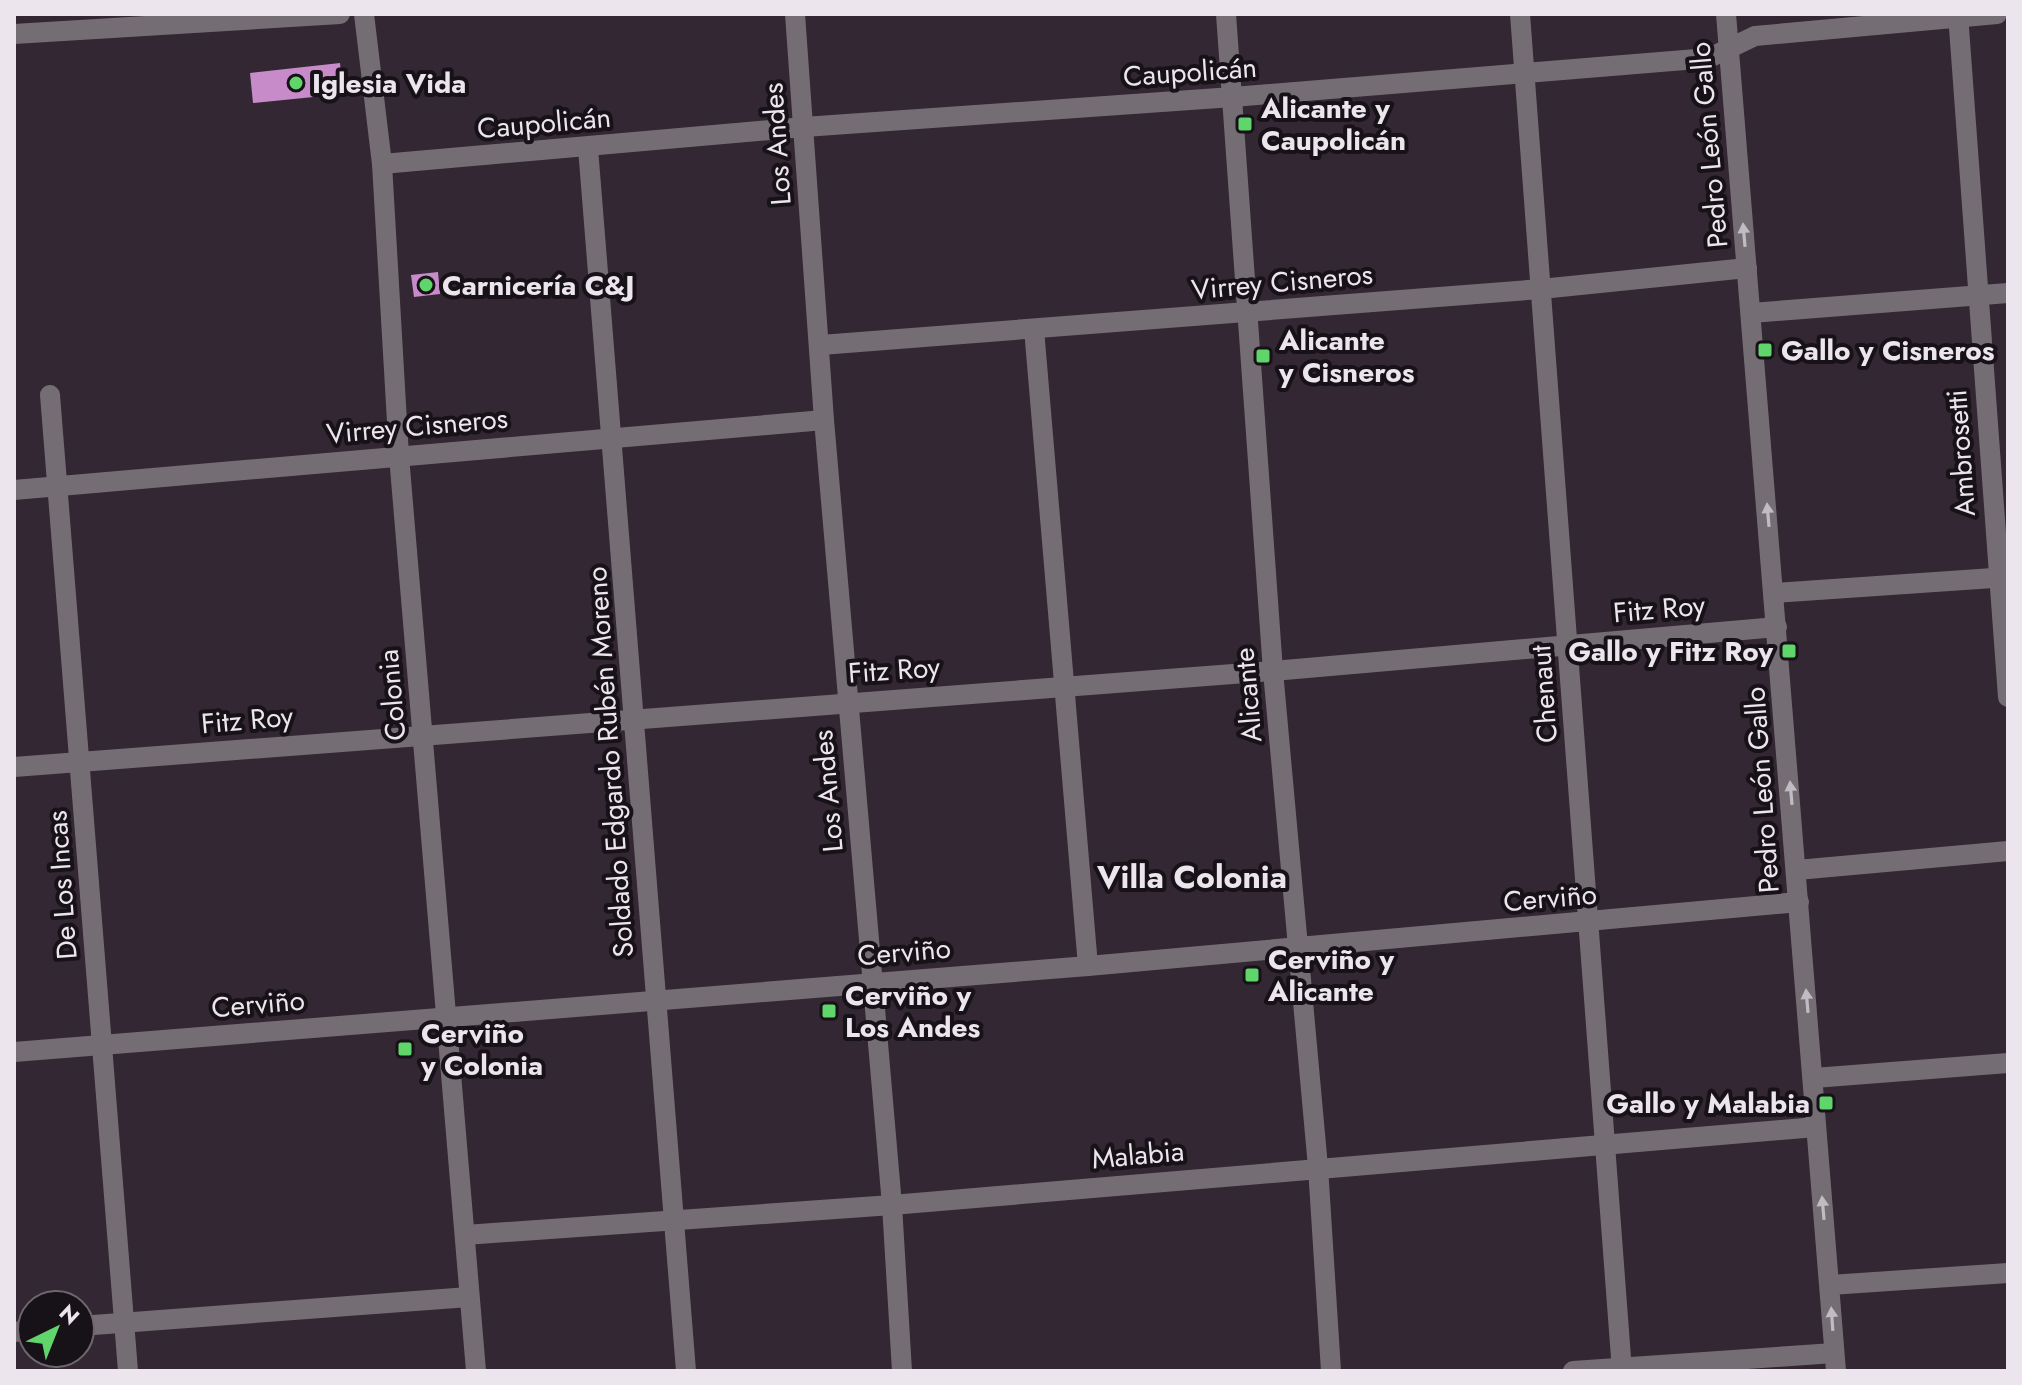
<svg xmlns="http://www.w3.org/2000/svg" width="2022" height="1385" font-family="Jost,sans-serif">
<rect width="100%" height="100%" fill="#322733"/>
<g fill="#c88bca">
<polygon points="340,63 343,94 253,103 250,73"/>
<polygon points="438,272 440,294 414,297 411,275"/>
</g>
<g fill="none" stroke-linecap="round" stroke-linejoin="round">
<g stroke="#746e74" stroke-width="20">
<polyline points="364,14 382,164 399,456 476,1371"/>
<polyline points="795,14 824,420 892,1205 902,1371"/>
<polyline points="1226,14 1273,671 1318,1167 1331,1371"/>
<polyline points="1520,14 1622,1371"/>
<polyline points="1726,14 1836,1371"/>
<polyline points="1958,14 2008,697"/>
<polyline points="14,34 340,14"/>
<polyline points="588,148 686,1371"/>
<polyline points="382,164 804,127 1233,97 1709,58 1755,36 1997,14"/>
<polyline points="1751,313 2008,293"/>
<polyline points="1034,329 1088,966"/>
<polyline points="821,345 1541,289 1747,268"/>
<polyline points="50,395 128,1371"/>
<polyline points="14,490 824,420"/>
<polyline points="1775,593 2008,577"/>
<polyline points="14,767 1273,671 1777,627"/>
<polyline points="1797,870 2008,851"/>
<polyline points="14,1052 1088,966 1799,902"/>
<polyline points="1814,1078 2008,1063"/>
<polyline points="465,1235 892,1205 1816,1127"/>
<polyline points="1830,1285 2008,1273"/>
<polyline points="80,1326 469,1297"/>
<polyline points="14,1332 32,1330"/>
<polyline points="1573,1371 1834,1353"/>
</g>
</g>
<defs><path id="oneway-solid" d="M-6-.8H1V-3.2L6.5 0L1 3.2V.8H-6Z" transform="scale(2)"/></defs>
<g fill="#c3bbc3">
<use href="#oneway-solid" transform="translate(1744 235) rotate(-95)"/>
<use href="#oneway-solid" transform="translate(1768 515) rotate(-95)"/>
<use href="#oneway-solid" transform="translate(1791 793) rotate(-95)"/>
<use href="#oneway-solid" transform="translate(1807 1001) rotate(-95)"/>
<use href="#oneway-solid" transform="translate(1823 1208) rotate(-95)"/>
<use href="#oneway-solid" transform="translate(1832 1319) rotate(-94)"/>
</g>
<g fill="#60d56b" stroke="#171217" stroke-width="3">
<circle cx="296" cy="83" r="8"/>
<rect x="1237" y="116" width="16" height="16" rx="4"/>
<circle cx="426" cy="285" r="8"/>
<rect x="1757" y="342" width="16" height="16" rx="4"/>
<rect x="1255" y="348" width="16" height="16" rx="4"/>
<rect x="1781" y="643" width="16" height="16" rx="4"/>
<rect x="1244" y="967" width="16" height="16" rx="4"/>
<rect x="821" y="1003" width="16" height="16" rx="4"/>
<rect x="397" y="1041" width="16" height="16" rx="4"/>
<rect x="1818" y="1095" width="16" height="16" rx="4"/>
</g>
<g text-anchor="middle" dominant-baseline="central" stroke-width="8" stroke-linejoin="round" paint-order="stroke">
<g font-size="28" fill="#ede5ed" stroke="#171217">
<text transform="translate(1190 72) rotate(-4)">Caupolicán</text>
<text transform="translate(544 123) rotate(-5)">Caupolicán</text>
<text transform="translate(777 144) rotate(-94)">Los Andes</text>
<text transform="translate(1709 145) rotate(-95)">Pedro León Gallo</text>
<text transform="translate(1282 282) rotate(-5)">Virrey Cisneros</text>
<text transform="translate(417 426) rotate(-5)">Virrey Cisneros</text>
<text transform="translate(1961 453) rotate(-94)">Ambrosetti</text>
<text transform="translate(1659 609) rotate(-5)">Fitz Roy</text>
<text transform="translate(894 670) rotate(-4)">Fitz Roy</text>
<text transform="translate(1544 694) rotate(-94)">Chenaut</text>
<text transform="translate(392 695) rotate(-95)">Colonia</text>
<text transform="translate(1248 695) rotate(-95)">Alicante</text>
<text transform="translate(247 720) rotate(-5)">Fitz Roy</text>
<text transform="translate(610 762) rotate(-94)">Soldado Edgardo Rubén Moreno</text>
<text transform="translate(1762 790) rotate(-94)">Pedro León Gallo</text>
<text transform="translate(828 791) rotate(-95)">Los Andes</text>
<text transform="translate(62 885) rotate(-94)">De Los Incas</text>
<text transform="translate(1550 898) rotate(-5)">Cerviño</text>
<text transform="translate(904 952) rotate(-5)">Cerviño</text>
<text transform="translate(258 1004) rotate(-5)">Cerviño</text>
<text transform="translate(1138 1155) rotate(-5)">Malabia</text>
</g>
<g font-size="28" font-weight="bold" fill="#ede5ed" stroke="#171217" text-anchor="start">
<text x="312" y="83">Iglesia Vida</text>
<text x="1261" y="108">Alicante y<tspan x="1261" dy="32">Caupolicán</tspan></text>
<text x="442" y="285">Carnicería C&amp;J</text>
<text x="1279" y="340">Alicante<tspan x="1279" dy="32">y Cisneros</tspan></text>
<text x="1781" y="350">Gallo y Cisneros</text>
<text x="1773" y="651" text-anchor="end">Gallo y Fitz Roy</text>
<text x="1268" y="959">Cerviño y<tspan x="1268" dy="32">Alicante</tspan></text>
<text x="845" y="995">Cerviño y<tspan x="845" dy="32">Los Andes</tspan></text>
<text x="421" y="1033">Cerviño<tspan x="421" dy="32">y Colonia</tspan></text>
<text x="1810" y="1103" text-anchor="end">Gallo y Malabia</text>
</g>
<g font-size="32" font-weight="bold" fill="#ede5ed" stroke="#171217">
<text x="1192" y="877">Villa Colonia</text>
</g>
</g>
<rect width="2022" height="1385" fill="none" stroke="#ede5ed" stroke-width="32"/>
<g transform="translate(56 1329) rotate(43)"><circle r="38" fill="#171217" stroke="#6d666d" stroke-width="2"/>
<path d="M0-6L14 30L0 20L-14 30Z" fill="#60d56b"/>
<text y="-12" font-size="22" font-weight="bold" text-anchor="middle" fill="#ede5ed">N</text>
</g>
</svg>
